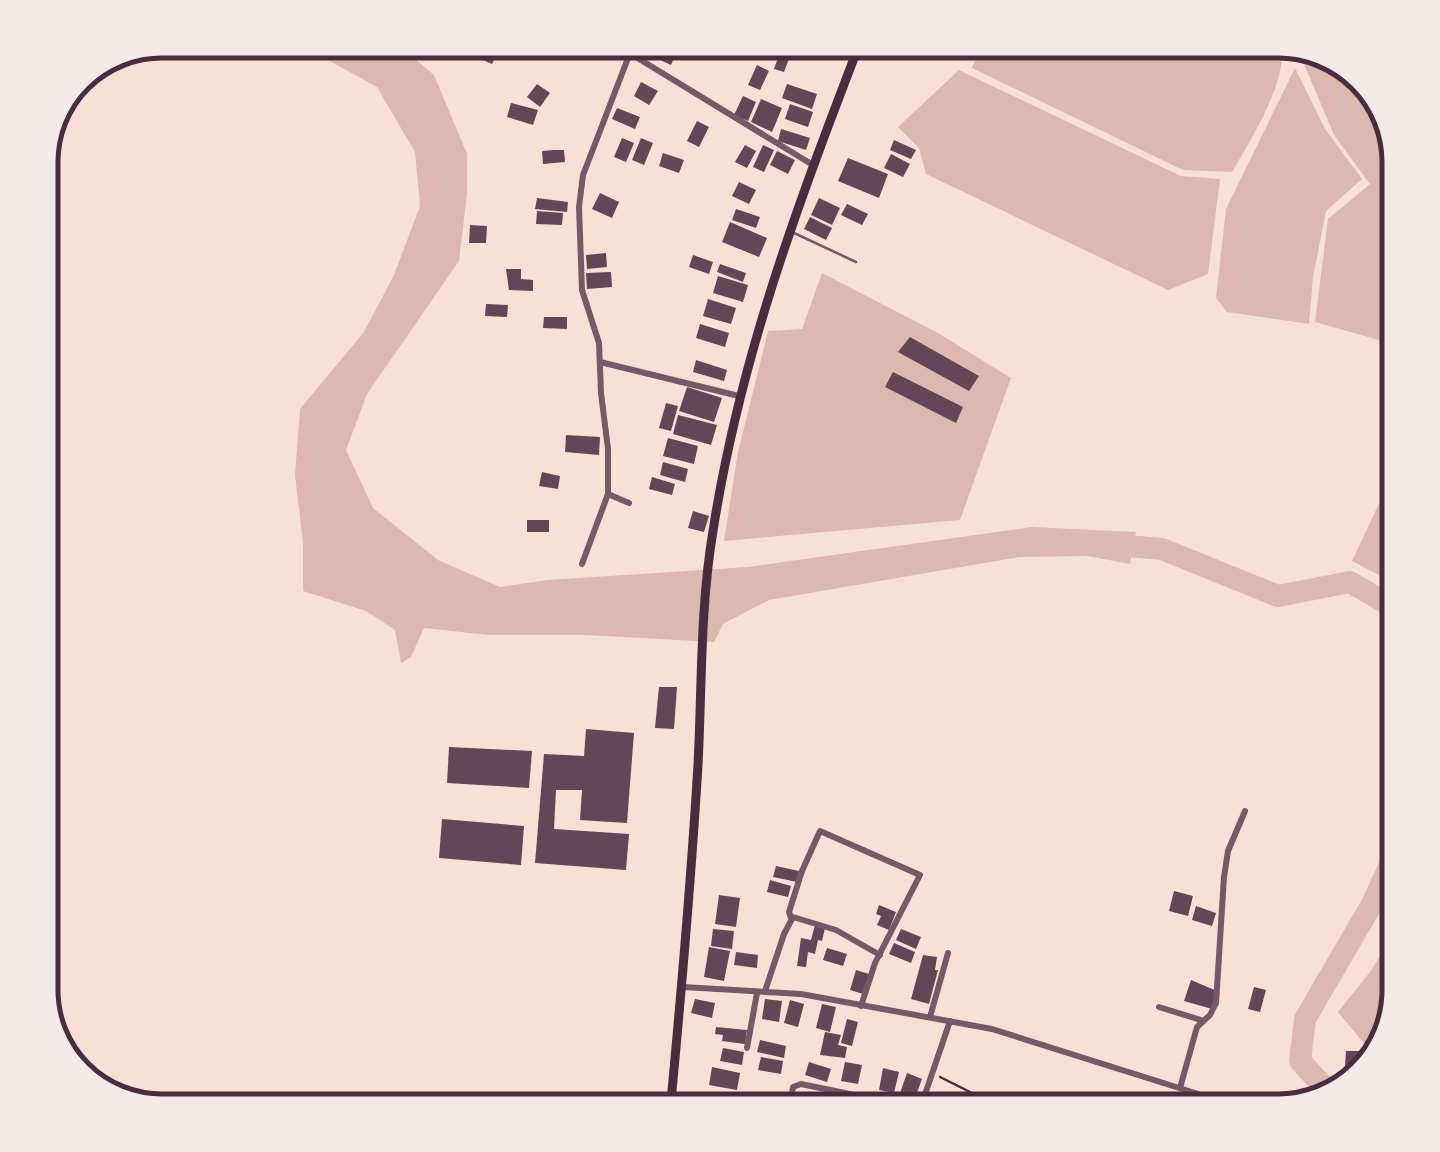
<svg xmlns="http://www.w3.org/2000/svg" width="1440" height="1152" font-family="'Titillium Web',sans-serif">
<rect width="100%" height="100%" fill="#f7e1d7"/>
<g fill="#dcb8b0">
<polygon points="276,40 393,40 434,75 467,154 467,194 459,261 367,394 346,450 373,508 438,560 500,587 548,580 748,567 1032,527 1136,532 1130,564 1088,556 1019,557 769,600 723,624 714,642 586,635 489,635 424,628 411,657 401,663 395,630 366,611 303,591 303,543 295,475 300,409 364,332 394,275 420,206 415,152 377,87 317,54"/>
<path d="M983 40H1279C1293 74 1250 141 1232 172L1183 170 972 68Z"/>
<polygon points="1302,49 1358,70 1400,161 1400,346 1315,322 1328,219 1370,184 1334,135 1301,57"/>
<polygon points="1295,68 1325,129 1362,179 1326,211 1313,277 1309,324 1227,312 1216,298 1226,209"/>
<polygon points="959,70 1181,176 1220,179 1208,274 1168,290 926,174 919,148 898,127"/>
<polygon points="822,273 938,333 1011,378 960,520 724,541 738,452 768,331 802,329"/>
<polygon points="1400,459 1400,586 1352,561"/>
<polygon points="1400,924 1400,991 1379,1048 1377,1043 1367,1047 1338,1012 1370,972"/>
</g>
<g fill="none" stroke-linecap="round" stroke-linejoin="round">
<polyline stroke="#dcb8b0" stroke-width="4" points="1295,57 1295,46"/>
<g stroke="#dcb8b0" stroke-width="22">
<polyline points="1104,544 1162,549 1278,596 1350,582 1393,607 1400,615"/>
<polyline points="1327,1090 1300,1061 1305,1019 1372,904 1400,843"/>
</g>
</g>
<g fill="#644757">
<polygon points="784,40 796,40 784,72 774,69"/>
<polygon points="668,41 679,46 671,65 660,60"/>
<polygon points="483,43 499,50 492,64 476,57"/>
<polygon points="757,65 769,71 760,90 748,85"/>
<polygon points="641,82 658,91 649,105 634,96"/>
<polygon points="537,84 550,93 540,107 527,97"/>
<polygon points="787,84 817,94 812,109 782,98"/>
<polygon points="743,96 756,102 748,121 734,115"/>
<polygon points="761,99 782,108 772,132 751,122"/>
<polygon points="511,103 538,110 533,125 507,117"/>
<polygon points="790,104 813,112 808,127 785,119"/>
<polygon points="617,108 640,117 635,129 612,119"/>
<polygon points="697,121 709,127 699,147 687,141"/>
<polygon points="781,129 810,138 806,150 778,141"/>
<polygon points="622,138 634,143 626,162 614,157"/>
<polygon points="641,138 653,143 644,165 632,160"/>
<polygon points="894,140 916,150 911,159 890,150"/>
<polygon points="745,145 756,151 747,168 735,162"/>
<polygon points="763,145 774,150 764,172 753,167"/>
<polygon points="554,150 564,150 565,162 543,164 542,151"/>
<polygon points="777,151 795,160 788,174 770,165"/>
<polygon points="663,153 684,160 679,173 659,166"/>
<polygon points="891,154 910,164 903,177 884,168"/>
<polygon points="848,158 888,174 879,198 838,181"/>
<polygon points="739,182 756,190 749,204 732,196"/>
<polygon points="600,193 619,202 612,218 592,209"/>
<polygon points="537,198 568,202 567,212 535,209"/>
<polygon points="819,198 840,208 832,225 811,215"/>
<polygon points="847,204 868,214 862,225 841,215"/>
<polygon points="736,209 760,217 756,228 732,220"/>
<polygon points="537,211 563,213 562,225 536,224"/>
<polygon points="810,217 832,228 826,240 804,229"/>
<polygon points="730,222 767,238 759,257 722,242"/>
<polygon points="470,225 487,226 486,243 469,243"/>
<polygon points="606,253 607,267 587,269 586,255"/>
<polygon points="693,255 713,262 709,274 689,267"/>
<polygon points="720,264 746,273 743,282 717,272"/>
<polygon points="506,269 521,269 521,279 533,280 533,291 509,290"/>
<polygon points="611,272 612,287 587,289 586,273"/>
<polygon points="718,276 748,285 743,302 713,293"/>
<polygon points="708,299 736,308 731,324 703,316"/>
<polygon points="486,304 508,305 507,317 485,316"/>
<polygon points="544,317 567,317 567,329 543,328"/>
<polygon points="700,324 729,333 725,347 696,338"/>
<polygon points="910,337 979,376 969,391 898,352"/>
<polygon points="696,360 727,370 724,381 693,372"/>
<polygon points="893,372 963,407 956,423 885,387"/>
<polygon points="687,387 722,398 714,422 679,411"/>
<polygon points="666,403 678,406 671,431 659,428"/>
<polygon points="678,415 717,425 711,445 673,434"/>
<polygon points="566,435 600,437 599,455 565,452"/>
<polygon points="668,438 698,446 694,464 663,456"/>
<polygon points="663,462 688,469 685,482 660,475"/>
<polygon points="542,472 560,476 558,489 539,486"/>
<polygon points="652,477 675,484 672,495 649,489"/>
<polygon points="693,511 709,516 704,532 688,528"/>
<rect x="527" y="520" width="22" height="12"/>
<polygon points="659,687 677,687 674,729 655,728"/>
<polygon points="586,729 634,733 627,823 580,820 582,790 556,790 554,829 629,834 626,870 535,863 544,754 584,756"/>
<polygon points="449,747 532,751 529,788 447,783"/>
<polygon points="442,819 524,826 521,865 439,858"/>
<polygon points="776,866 799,871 797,882 773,877"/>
<polygon points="770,880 791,886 788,897 767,892"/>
<polygon points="1174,891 1193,896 1188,916 1169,911"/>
<polygon points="719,895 740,898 736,927 715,924"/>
<polygon points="879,905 896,912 889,930 877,925 881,916 876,914"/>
<polygon points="1196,906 1216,913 1212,926 1192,920"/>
<polygon points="815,925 825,928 822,941 818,940 815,954 808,952 806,967 797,966 801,938 811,940"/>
<polygon points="713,929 734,931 732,949 711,946"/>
<polygon points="901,929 921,937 916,949 896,940"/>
<polygon points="894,943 915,952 911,963 889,954"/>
<polygon points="709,947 730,951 724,981 704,977"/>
<polygon points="827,948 847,954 843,966 823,960"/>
<polygon points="736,952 758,955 757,968 734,965"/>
<polygon points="923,955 937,957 935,970 938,970 929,1004 911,999"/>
<polygon points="856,970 869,974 863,994 850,990"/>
<polygon points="1191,980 1217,991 1212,1009 1184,1001"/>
<polygon points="1254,987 1266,990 1260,1012 1248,1009"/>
<polygon points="695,999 715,1003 712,1018 691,1013"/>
<polygon points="765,999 782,1001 779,1022 762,1019"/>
<polygon points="790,1000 804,1004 798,1027 784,1023"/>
<polygon points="822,1004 836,1007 830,1032 816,1028"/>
<polygon points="847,1019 858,1022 852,1046 841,1043"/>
<polygon points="716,1027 747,1030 745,1044 722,1041 723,1035 715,1034"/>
<polygon points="825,1032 841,1035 838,1045 847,1047 845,1058 820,1055"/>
<polygon points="760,1040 786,1046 784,1058 757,1052"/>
<polygon points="723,1048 744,1052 742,1065 720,1061"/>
<polygon points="1346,1051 1367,1051 1367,1067 1345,1067"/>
<polygon points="761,1057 783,1061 781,1074 758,1070"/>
<polygon points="809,1062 831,1069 827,1082 805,1075"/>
<polygon points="845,1062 862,1065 858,1084 841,1081"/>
<polygon points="712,1067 740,1073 737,1090 709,1085"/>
<polygon points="883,1068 899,1072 894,1093 879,1090"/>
<polygon points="907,1073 922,1079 914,1101 899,1096"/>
<polygon points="800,1092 824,1095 822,1110 798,1106"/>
</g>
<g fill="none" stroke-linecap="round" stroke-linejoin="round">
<polyline stroke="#4a2c40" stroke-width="2.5" points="940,1077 1010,1112"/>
<polyline stroke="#755966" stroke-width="2.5" points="792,232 856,262"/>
<g stroke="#755966" stroke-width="6">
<polyline points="960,48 962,40"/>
<polyline points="631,54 813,165"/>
<polyline points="600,362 739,396"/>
<polyline points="629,503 608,494 608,449 601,393 599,343 582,290 579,207 583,175 635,40"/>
<polyline points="582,564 608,494"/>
<polyline points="791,918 789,912 802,871 820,831 920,875 875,963 861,1006"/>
<polyline points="683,987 801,994 992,1029 1211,1098 1241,1112"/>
<polyline points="765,991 784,934 793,917 836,930 880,955"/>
<polyline points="1159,1007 1201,1020"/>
<polyline points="930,1017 948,953"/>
<polyline points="747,1048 757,993"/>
<polyline points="1180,1088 1197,1027 1210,1015 1216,1003 1224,877 1228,851 1245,811"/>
<polyline points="789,1112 793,1087 801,1084 869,1098 915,1112"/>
<polyline points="919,1112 950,1021"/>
</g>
<path stroke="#4a2c40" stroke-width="9" d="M670 1112C681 996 691 881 698 765 702 688 700 608 713 531 740 357 798 204 861 40"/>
</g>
<path d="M0 0H1440V1152H0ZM162 58H1278A104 104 0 0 1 1382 162V990A104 104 0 0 1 1278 1094H162A104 104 0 0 1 58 990V162A104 104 0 0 1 162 58Z" fill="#f1eae7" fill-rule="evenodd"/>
<path fill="none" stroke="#4a2c40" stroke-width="5" d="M162 58H1278A104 104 0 0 1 1382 162V990A104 104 0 0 1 1278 1094H162A104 104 0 0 1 58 990V162A104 104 0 0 1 162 58Z"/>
</svg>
